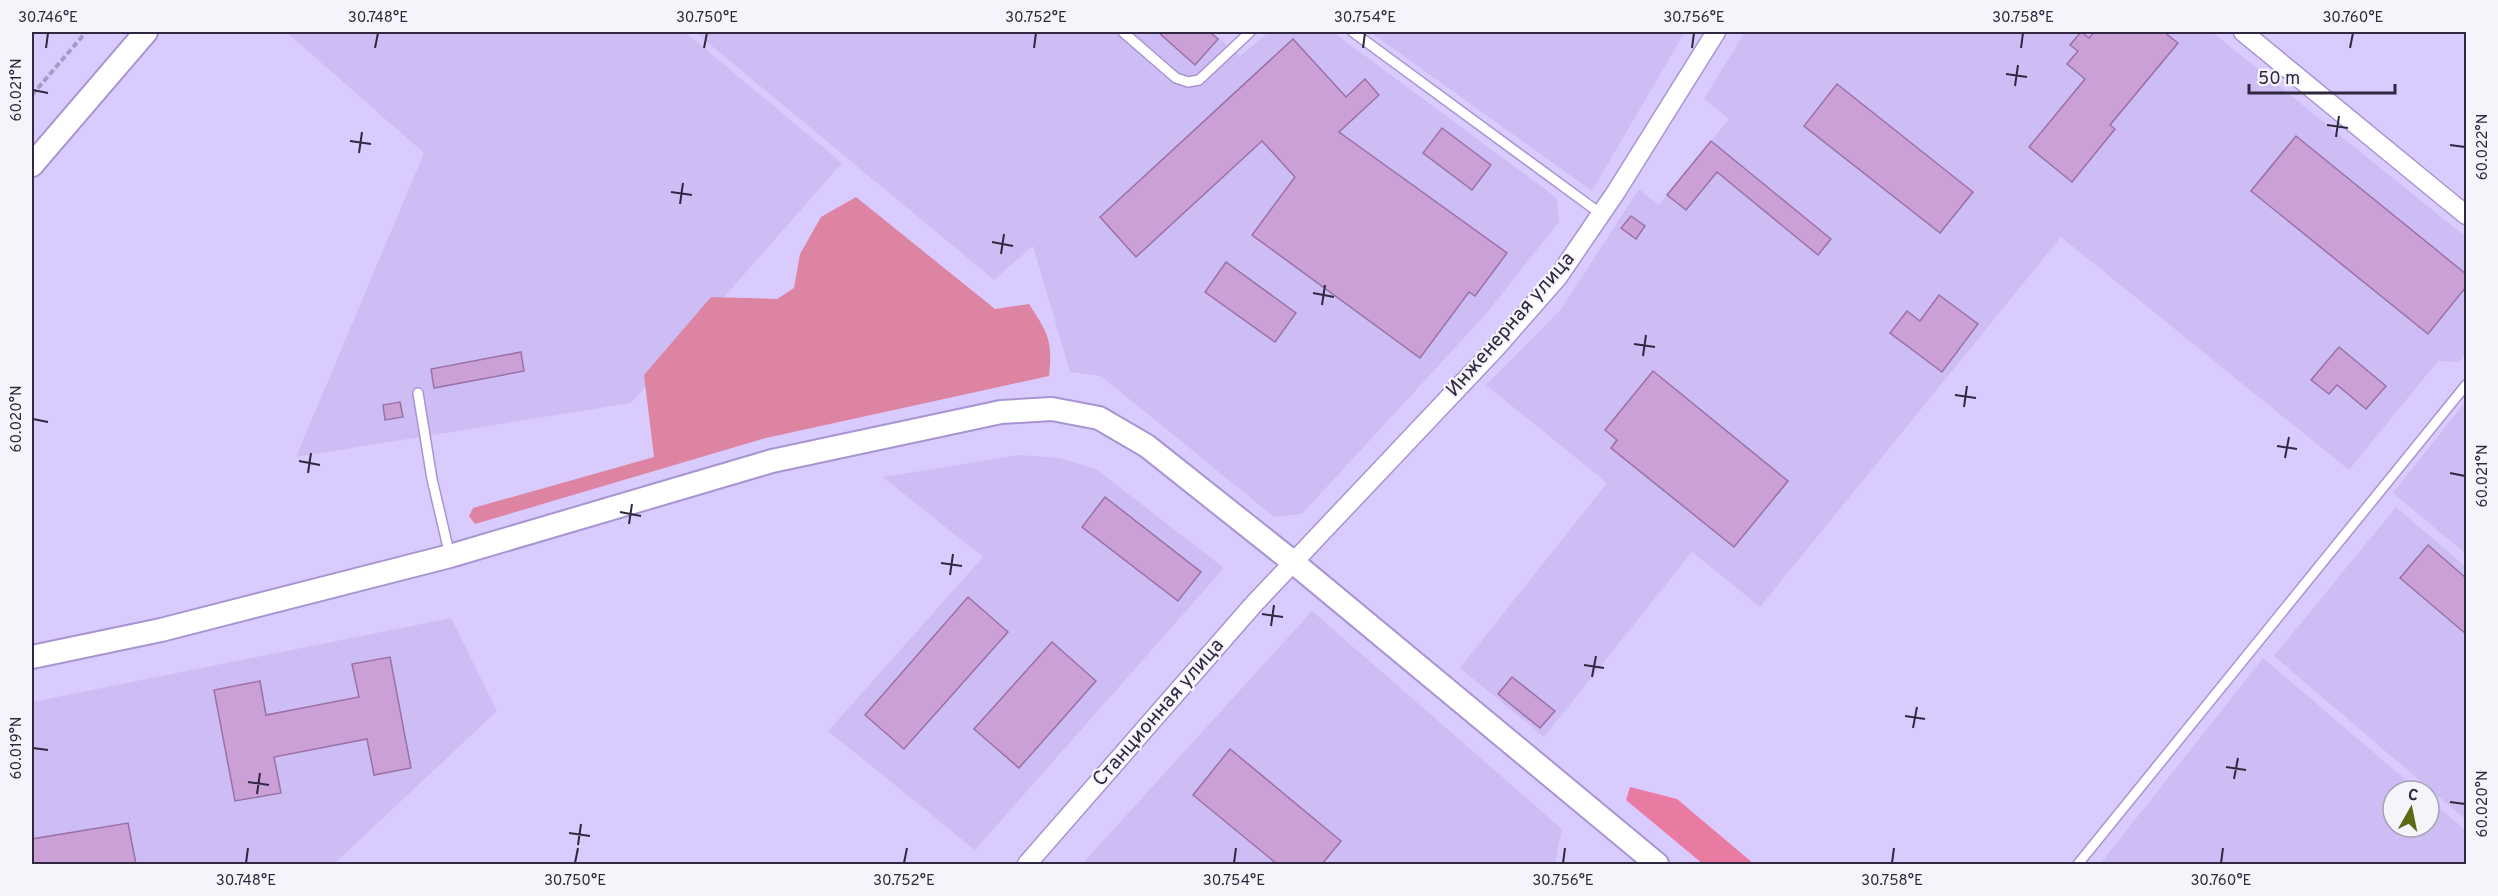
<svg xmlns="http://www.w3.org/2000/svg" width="2498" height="896" font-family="Overpass,sans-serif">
<rect width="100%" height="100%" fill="#dacbff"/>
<g fill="#cebdf5">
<polygon points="286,32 685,32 842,163 631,403 296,457 424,153"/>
<polygon points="695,32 1212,32 1240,56 1269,32 1333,32 1557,198 1559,222 1485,315 1302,514 1274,517 1101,376 1070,372 1033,246 994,280"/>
<polygon points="1370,32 1685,32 1592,191"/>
<polygon points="1745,32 2212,32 2466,237 2466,353 2459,362 2438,361 2349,470 2061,237 1760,607 1692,552 1544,737 1460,668 1607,483 1486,385 1561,309 1639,189 1659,205 1729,119 1704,99"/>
<polygon points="2466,401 2466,554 2393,493"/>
<polygon points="1020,455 1060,458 1096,469 1224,568 975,850 828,731 983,557 883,477"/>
<polygon points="2396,507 2466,567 2466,820 2274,656"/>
<polygon points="1312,611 1562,829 1555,864 1082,864"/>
<polygon points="451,618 497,711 334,864 32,864 32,702"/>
<polygon points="2263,658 2419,791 2393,791 2393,827 2429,827 2429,799 2466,831 2466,864 2100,864"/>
</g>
<path fill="#de84a3" d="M856 197 995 309 1029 304C1048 333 1053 341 1049 376L766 438 475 524 469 516 473 508 654 457 644 375 711 297 777 299 794 288 800 254 821 217Z"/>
<polygon fill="#e97ba3" points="1630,787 1677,799 1754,864 1703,864 1626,800"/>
<g fill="#caa0d7" stroke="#9a71a6" stroke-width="1.5">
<polygon points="1158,32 1210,32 1218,39 1195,65"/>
<polygon points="2081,32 2089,38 2094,32 2164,32 2178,43 2110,125 2115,129 2072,182 2029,147 2085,79 2067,64 2078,51 2070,45"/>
<polygon points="1293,39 1346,97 1365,79 1379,95 1339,132 1507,253 1475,296 1469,292 1420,358 1252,235 1295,177 1262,141 1136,257 1100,217"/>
<polygon points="1837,84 1973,192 1940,233 1804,126"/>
<polygon points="1442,128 1491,165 1472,190 1423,153"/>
<polygon points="2296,136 2466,274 2466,287 2428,334 2251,191"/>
<polygon points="1711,141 1831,239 1818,255 1717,172 1686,210 1667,195"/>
<polygon points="1631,216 1645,226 1636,239 1621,228"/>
<polygon points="1226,262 1296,313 1275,342 1205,292"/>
<polygon points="1939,295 1978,324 1942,372 1890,333 1907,311 1920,321"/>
<polygon points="2339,347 2386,386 2366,409 2337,385 2329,394 2311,380"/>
<polygon points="521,352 524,371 434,388 431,369"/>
<polygon points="1653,371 1788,481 1734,547 1611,448 1617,440 1605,430"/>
<polygon points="400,402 403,417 385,420 383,405"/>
<polygon points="1105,497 1201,572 1178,601 1082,527"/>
<polygon points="2428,545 2466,578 2466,634 2400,578"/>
<polygon points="968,597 1008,632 904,749 865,715"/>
<polygon points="1052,642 1096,681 1019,768 974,729"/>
<polygon points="390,657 411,768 374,775 367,739 274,757 281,793 235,801 214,690 260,681 266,715 359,697 352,664"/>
<polygon points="1512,677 1555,711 1540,728 1498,694"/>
<polygon points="1230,749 1341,841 1322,864 1277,864 1193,795"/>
<polygon points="128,823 136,864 32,864 32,839"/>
</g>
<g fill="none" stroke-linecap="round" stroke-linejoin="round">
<defs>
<g id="service">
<polyline points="1123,32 1176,78 1188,82 1199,80 1250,32"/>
<polyline points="1353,32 1601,214"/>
<polyline points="418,393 432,479 450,556"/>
<polyline points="2078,864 2466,385"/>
</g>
<g id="minor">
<polyline points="2243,32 2466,215"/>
<polyline points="1027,864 1253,605 1494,350 1558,277 1616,192 1716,32"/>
</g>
<g id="tertiary">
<polyline points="32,165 146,32"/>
<polyline points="32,657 161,630 450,556 772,461 1001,412 1052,409 1099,418 1147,446 1293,562 1657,864"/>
</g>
</defs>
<use href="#service" stroke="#a794d2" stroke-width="12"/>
<use href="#minor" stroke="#a794d2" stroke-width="21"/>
<use href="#tertiary" stroke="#a794d2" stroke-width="26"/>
<polyline stroke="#a79ac6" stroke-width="4" stroke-dasharray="6 3" stroke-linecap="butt" points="32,95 86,32"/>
<use href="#service" stroke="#fff" stroke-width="9"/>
<use href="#minor" stroke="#fff" stroke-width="18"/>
<use href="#tertiary" stroke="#fff" stroke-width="22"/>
</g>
<path fill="none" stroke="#302841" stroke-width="2" d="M46 48 48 33M375 48 378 33M704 48 707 33M1034 48 1036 33M1363 48 1365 33M1692 48 1694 33M2021 48 2023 33M2350 48 2353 33M2006 74 2027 77M2015 86 2018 65M33 90 48 93M2327 125 2348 128M2336 137 2339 116M350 141 371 144M2450 145 2465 147M359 153 362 132M671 192 692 195M680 204 683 183M992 242 1013 246M1001 254 1004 234M1313 293 1334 297M1322 305 1325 285M1634 344 1655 347M1643 356 1646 335M1955 395 1976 398M1964 407 1967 386M33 419 48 422M2277 446 2297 449M2285 458 2289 437M299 461 320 465M308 473 311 453M2450 473 2465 476M620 512 641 516M629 524 632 504M941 563 962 566M950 575 953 554M1262 614 1283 617M1271 626 1274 605M1584 665 1604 668M1592 677 1596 656M1905 716 1925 719M1913 728 1917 707M33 748 48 750M2226 767 2246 770M2234 779 2238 758M248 782 269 785M257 794 260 773M2450 802 2465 804M569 833 590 836M578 845 581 824M246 863 248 848M575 863 578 848M904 863 907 848M1234 863 1236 848M1563 863 1565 848M1892 863 1894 848M2221 863 2223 848"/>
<g text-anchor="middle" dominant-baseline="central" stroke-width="4.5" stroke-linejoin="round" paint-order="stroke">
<g font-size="20" fill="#302841" stroke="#f6f4fb">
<text transform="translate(1511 325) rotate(-49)">Инженерная улица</text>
<text transform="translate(1159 713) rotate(-49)">Станционная улица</text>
</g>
</g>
<rect width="2498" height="896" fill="none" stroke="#f6f4fb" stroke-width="66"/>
<g transform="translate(2411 809) rotate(9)"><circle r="28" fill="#f6f4fb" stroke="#a7a2b1" stroke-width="1.5"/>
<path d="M0-4.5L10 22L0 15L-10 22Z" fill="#5d6a13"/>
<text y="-9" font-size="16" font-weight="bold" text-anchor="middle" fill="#302841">С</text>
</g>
<path d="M2249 84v9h146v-9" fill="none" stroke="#302841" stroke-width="3"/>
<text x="2258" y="84" font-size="18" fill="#302841" stroke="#f6f4fb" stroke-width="4.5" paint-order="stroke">50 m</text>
<rect x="33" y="33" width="2432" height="830" fill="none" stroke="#302841" stroke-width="2"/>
<g font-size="15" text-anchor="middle" fill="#302841">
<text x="48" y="22">30.746°E</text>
<text x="378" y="22">30.748°E</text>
<text x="707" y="22">30.750°E</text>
<text x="1036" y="22">30.752°E</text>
<text x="1365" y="22">30.754°E</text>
<text x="1694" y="22">30.756°E</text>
<text x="2023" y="22">30.758°E</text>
<text x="2353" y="22">30.760°E</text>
<text transform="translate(16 90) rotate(-90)" y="5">60.021°N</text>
<text transform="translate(2482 147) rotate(-90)" y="5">60.022°N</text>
<text transform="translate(16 419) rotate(-90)" y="5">60.020°N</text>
<text transform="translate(2482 476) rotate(-90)" y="5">60.021°N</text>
<text transform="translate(16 748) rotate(-90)" y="5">60.019°N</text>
<text transform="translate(2482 804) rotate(-90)" y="5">60.020°N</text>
<text x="246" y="885">30.748°E</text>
<text x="575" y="885">30.750°E</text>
<text x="904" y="885">30.752°E</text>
<text x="1234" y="885">30.754°E</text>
<text x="1563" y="885">30.756°E</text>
<text x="1892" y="885">30.758°E</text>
<text x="2221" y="885">30.760°E</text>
</g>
</svg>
